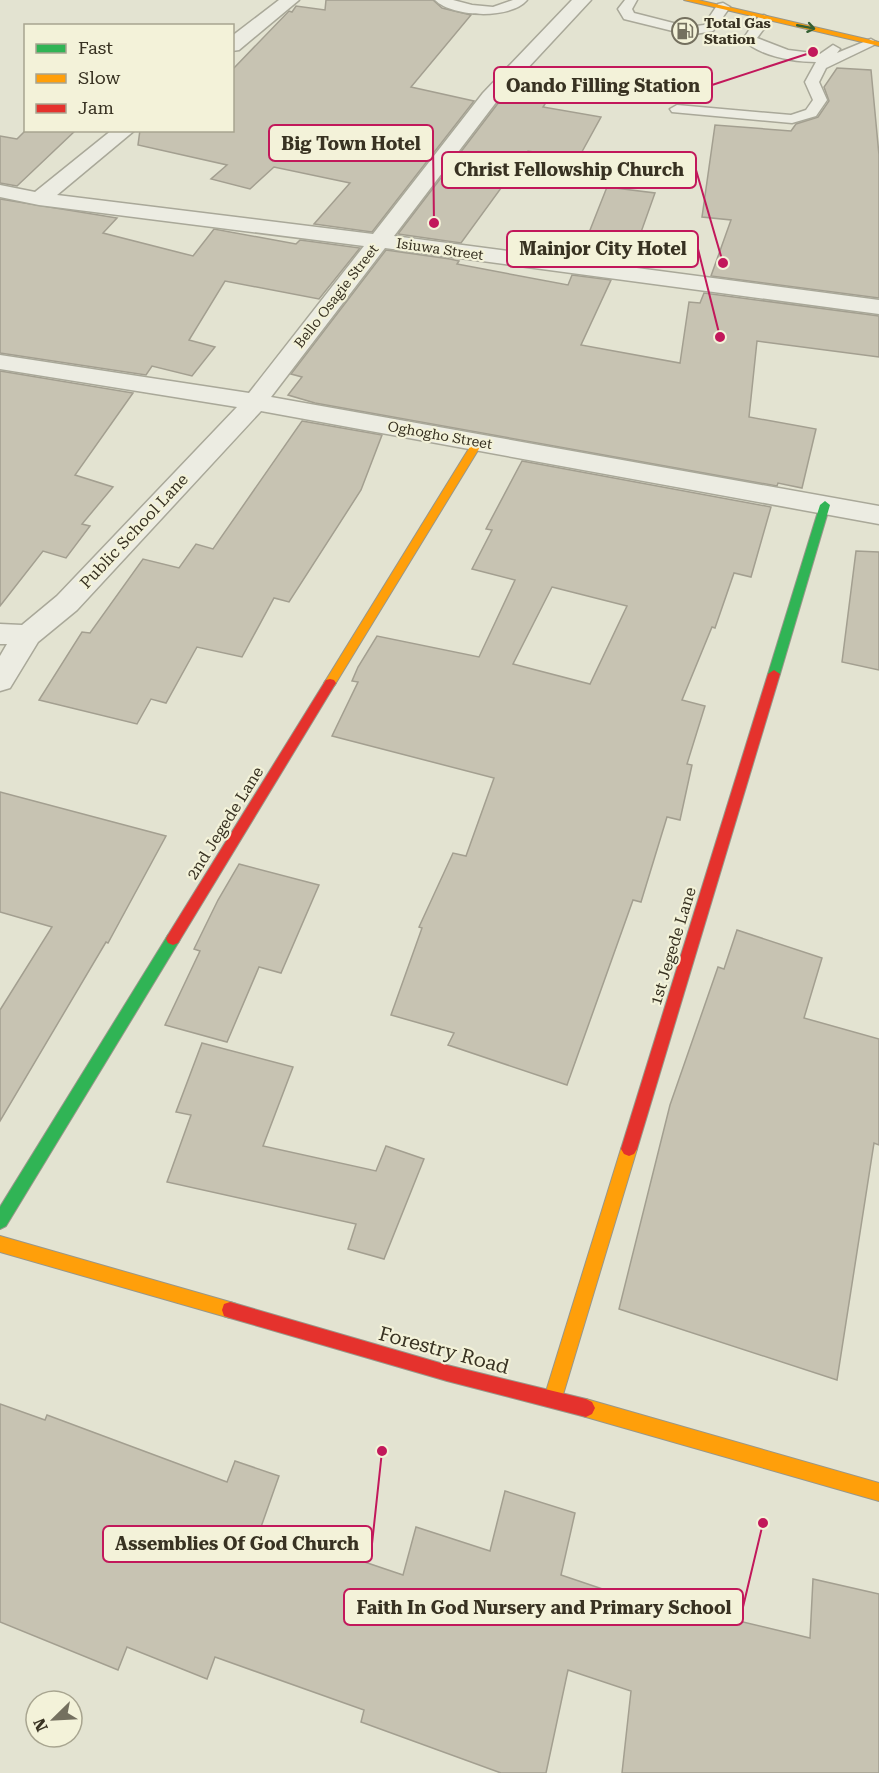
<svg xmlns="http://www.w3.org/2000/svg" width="879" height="1773" font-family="'Roboto Serif',serif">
<rect width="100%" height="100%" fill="#e3e3d1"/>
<g fill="#c7c3b2" stroke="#a39f90" stroke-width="1.5" fill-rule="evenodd">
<polygon points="326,0 433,0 442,8 471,15 411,87 474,101 372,232 314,224 350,183 274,167 250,189 211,179 227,165 138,145 140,130 232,130 232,70 289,11 292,12 296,6 325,10"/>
<polygon points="837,68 871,70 879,155 879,298 711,276 731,220 702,217 715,125 791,131 796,124 818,117 829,101 824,87"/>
<polygon points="525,74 560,81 543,107 601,117 578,159 528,151 461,243 398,234 499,102 504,101"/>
<polygon points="26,130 76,130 17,186 0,183 0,136 17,139"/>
<polygon points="607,187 655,193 635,249 626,248 619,263 579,258"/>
<polygon points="0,199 117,218 103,233 193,256 214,229 296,244 300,240 360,248 319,299 225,281 189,340 215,347 192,376 152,366 146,375 0,353"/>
<polygon points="386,250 450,259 459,261 457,264 568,285 572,275 611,280 581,345 680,363 689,302 700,303 704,293 879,316 879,357 757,341 749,417 816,429 802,488 778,483 777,486 315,403 288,395 302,377 291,374"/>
<polygon points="0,371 133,393 75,475 113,487 82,524 90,526 66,558 43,551 0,606"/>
<polygon points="302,421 382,435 361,490 289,602 274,598 242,657 197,647 166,703 151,699 137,724 39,700 82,632 90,633 143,559 179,568 196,544 213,549"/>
<path d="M522 461 771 507 751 577 734 573 715 628 712 627 682 700 705 706 687 764 692 765 680 820 667 817 641 902 633 900 567 1085 448 1045 454 1033 391 1015 422 928 419 927 453 853 466 856 494 778 332 736 358 682 352 681 358 667 377 636 479 657 515 580 472 569 492 530 486 529ZM552 587 627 606 590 684 513 664Z"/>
<polygon points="856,551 879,552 879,670 842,662"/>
<polygon points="0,792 166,836 108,943 106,942 0,1121 0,1010 52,927 0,912"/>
<polygon points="239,864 319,885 281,973 259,967 227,1042 165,1025 200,951 194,949 218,900"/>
<polygon points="737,930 822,958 804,1018 879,1039 879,1145 874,1143 837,1380 619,1309 670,1105 718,967 724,969"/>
<polygon points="202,1043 293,1067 263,1146 376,1171 386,1146 424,1159 384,1259 348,1249 356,1224 167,1182 191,1115 176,1112"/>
<polygon points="0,1404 45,1420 47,1415 227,1482 235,1461 279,1476 261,1527 403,1575 416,1527 490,1551 505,1491 575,1513 561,1575 641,1602 642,1598 810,1638 813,1579 879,1594 879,1773 622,1773 631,1691 568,1670 546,1773 501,1773 361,1722 364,1710 215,1657 207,1679 127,1647 118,1670 0,1622"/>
</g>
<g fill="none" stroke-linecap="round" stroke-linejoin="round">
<defs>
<g id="lane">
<path d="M435 0H453L472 5 493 7 513 0H527C510 20 452 17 435 0Z"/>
<polygon points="625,0 637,0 632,9 634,13 689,27 704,25 718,4 723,3 730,7 713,31 689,35 624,19 618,9"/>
<path d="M764 15 771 19 757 38 788 50 820 54 833 45 840 49 837 53 871 39 878 43 826 68 819 82 827 100 816 116 792 123 672 112 670 109 677 105 791 115 806 110 813 100 805 82 816 62C794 62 758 56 743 39L759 16Z"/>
</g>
<g id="street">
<polygon points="279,0 299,0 239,50 232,51 232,36"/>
<polygon points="572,0 591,0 497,101 394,236 879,300 879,314 385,248 271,397 879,506 879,524 261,411 77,610 38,642 10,688 0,691 0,656 7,644 0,644 0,624 22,625 57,596 237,407 0,369 0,355 249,393 364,246 39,205 0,197 0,185 35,192 112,130 135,130 57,195 373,234 483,93"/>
</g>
<g id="fast">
<polygon points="825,501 830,505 780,674 774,678 768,674 820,505"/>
<polygon points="173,933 178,935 180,939 178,943 6,1226 0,1229 0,1207 168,935"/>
</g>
<g id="slow">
<polygon points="684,0 698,0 879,42 879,46"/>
<polygon points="478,439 483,442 334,686 326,686 324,683 326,680 473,442"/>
<polygon points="629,1142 634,1144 637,1149 562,1398 559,1404 553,1407 547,1404 544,1398 621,1149 624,1144"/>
<polygon points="0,1236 230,1302 236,1304 238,1310 236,1316 230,1318 0,1252"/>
<polygon points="586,1399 879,1483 879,1501 586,1417 580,1414 577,1408 580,1402"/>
</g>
<g id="jam">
<polygon points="774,670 780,674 637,1149 634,1154 629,1156 624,1154 621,1149 768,674"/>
<polygon points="330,679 334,680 336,683 334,686 178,943 173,945 168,943 166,939 168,935 326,680"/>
<polygon points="230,1302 447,1365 586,1399 592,1402 595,1408 592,1414 586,1417 447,1381 230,1318 224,1316 222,1310 224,1304"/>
</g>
</defs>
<use href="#lane" stroke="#a9a899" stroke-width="3"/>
<use href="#street" stroke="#a9a899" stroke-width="3"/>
<use href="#fast" stroke="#98978a" stroke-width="2"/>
<use href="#slow" stroke="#98978a" stroke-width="2"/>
<use href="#jam" stroke="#98978a" stroke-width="2"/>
<use href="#lane" fill="#ecece2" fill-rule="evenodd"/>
<use href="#street" fill="#ecece2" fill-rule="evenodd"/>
<use href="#fast" fill="#30b455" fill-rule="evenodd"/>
<use href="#slow" fill="#ff9f0a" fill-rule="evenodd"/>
<use href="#jam" fill="#e5322d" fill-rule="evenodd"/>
</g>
<defs><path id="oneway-shaft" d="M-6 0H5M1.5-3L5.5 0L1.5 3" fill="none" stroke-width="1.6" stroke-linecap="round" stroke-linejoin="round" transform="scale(1.5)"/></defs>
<use stroke="#356034" href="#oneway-shaft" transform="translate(806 27) rotate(11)"/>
<defs>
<symbol id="fuel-ring" viewBox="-11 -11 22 22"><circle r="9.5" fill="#f3f2d9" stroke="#74705f" stroke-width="1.5"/><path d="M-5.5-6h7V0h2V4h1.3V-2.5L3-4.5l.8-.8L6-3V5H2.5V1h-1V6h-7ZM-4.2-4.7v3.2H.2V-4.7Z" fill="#74705f"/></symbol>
</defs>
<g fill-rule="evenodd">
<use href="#fuel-ring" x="670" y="16" width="30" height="30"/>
</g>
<g text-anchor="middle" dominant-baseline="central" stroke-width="4.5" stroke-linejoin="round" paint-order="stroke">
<g font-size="14" font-weight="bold" fill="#383222" stroke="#f3f2d9" text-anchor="start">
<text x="704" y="23">Total Gas<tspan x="704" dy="16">Station</tspan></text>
</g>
<g font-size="14" fill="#383222" stroke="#f3f2d9">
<text transform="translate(440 249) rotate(8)">Isiuwa Street</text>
<text transform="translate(336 296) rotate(-52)">Bello Osagie Street</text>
<text transform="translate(440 435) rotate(10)">Oghogho Street</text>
</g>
<g font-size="16" fill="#383222" stroke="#f3f2d9">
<text transform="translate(134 531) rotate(-47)">Public School Lane</text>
<text transform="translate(225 823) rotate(-58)">2nd Jegede Lane</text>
<text transform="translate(673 946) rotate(-73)">1st Jegede Lane</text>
</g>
<g font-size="20" fill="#383222" stroke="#f3f2d9">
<text transform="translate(444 1350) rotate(15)">Forestry Road</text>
</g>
</g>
<path fill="none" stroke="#c2185b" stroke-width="2" d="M813 52L712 85M434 223L433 143M723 263L696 170M720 337L698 249M382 1451L372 1544M763 1523L743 1607"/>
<g fill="#c2185b" stroke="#f3f2d9" stroke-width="2">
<circle cx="813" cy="52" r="6"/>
<circle cx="434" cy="223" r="6"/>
<circle cx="723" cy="263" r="6"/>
<circle cx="720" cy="337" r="6"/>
<circle cx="382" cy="1451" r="6"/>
<circle cx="763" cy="1523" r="6"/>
</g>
<g fill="#f3f2d9" stroke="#c2185b" stroke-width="2">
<rect x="494" y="67" width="218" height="36" rx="6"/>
<rect x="269" y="125" width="164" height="36" rx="6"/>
<rect x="442" y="152" width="254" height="36" rx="6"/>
<rect x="507" y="231" width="191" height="36" rx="6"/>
<rect x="103" y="1526" width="269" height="36" rx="6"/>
<rect x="344" y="1589" width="399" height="36" rx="6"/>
</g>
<g font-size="18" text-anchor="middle" font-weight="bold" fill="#383222">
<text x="603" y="92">Oando Filling Station</text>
<text x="351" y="150">Big Town Hotel</text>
<text x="569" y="176">Christ Fellowship Church</text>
<text x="603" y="255">Mainjor City Hotel</text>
<text x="237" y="1550">Assemblies Of God Church</text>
<text x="544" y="1614">Faith In God Nursery and Primary School</text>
</g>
<rect x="24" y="24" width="210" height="108" fill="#f3f2d9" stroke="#a8a590" stroke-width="1.5"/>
<rect x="36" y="44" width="30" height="9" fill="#30b455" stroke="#a8a590" stroke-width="1.5"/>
<text x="78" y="54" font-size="18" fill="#383222">Fast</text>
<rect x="36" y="74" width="30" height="9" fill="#ff9f0a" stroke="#a8a590" stroke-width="1.5"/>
<text x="78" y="84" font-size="18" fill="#383222">Slow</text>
<rect x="36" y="104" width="30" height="9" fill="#e5322d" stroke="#a8a590" stroke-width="1.5"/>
<text x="78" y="114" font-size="18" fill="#383222">Jam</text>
<g transform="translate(54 1719) rotate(246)"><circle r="28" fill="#f3f2d9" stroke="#a8a590" stroke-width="1.5"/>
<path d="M0-4.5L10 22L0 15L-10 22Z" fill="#74705f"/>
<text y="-9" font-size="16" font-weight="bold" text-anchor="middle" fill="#383222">N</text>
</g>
</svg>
